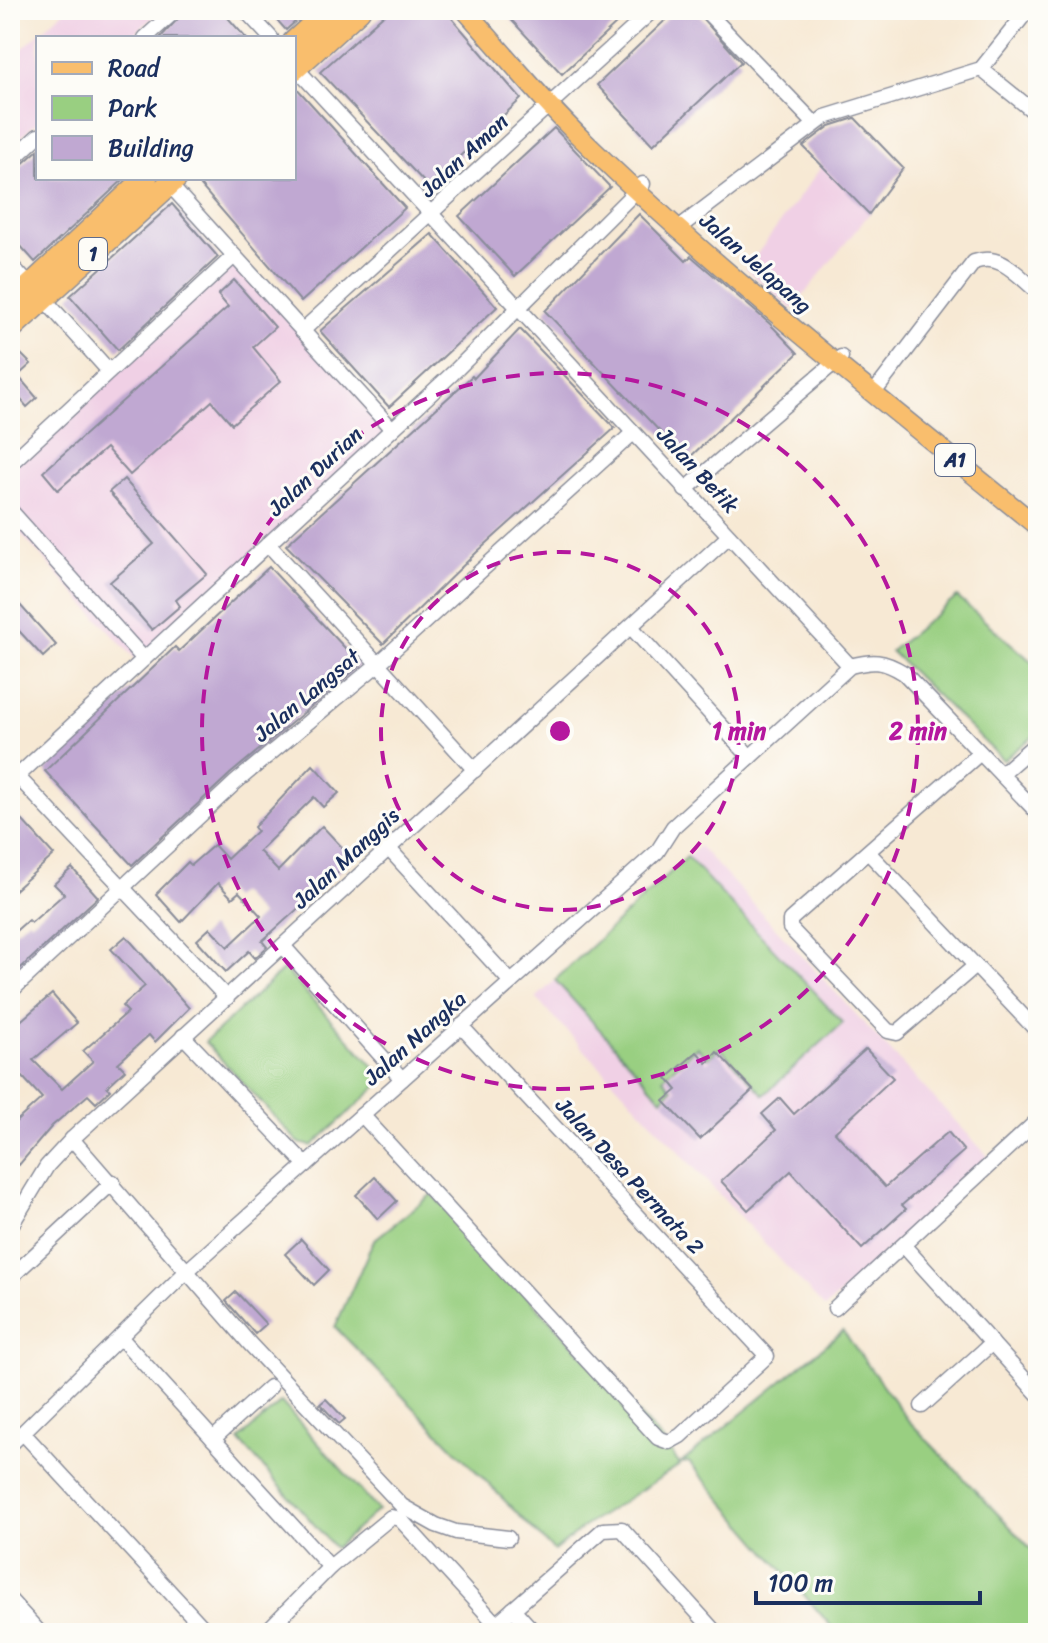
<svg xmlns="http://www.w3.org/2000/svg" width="1048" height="1643" font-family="Sriracha,sans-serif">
<rect width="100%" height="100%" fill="#fdfcf7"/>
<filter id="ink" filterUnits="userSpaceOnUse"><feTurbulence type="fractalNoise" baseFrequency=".0125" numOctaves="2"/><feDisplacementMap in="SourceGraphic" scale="16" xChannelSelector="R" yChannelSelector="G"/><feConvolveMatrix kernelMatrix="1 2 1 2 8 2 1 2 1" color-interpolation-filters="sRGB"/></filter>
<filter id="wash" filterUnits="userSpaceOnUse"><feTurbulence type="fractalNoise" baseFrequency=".006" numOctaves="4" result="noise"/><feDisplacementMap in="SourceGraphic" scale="32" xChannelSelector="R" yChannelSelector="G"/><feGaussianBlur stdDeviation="1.8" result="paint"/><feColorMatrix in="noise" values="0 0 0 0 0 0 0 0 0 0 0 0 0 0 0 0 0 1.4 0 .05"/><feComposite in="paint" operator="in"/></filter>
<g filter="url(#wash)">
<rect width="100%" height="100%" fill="#f7e9d4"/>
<g fill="#f0d0e5">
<polygon points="65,10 161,10 130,38 38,38 38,121 10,147 10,60"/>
<polygon points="822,166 869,214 792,309 746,269"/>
<polygon points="234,256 392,429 137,661 10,522 10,459"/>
<polygon points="699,846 988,1156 825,1308 536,998"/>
</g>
<g fill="#99cf81" stroke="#5a7f70" stroke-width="2">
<polygon points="957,597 1038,667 1038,733 1003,760 891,651"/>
<polygon points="687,857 843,1023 764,1095 720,1048 708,1058 697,1047 663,1078 672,1089 662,1099 555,980"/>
<polygon points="284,969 379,1072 378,1086 312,1146 299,1143 205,1042"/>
<polygon points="432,1194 663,1441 680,1465 585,1526 554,1551 335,1327 374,1240"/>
<polygon points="843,1331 908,1420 1038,1556 1038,1633 837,1633 689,1462 681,1463"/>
<polygon points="281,1402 378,1510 335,1548 239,1440"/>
</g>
<g id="blocks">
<g fill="#c0a8d2">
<polygon points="186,10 221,10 246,38 160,38"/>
<polygon points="268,10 308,10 286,30"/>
<polygon points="389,10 445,10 521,99 428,186 320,72"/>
<polygon points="502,10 631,10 562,74"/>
<polygon points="676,10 695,10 741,62 653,145 597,85"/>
<polygon points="294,85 405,208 301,302 194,178 294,178"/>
<polygon points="855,118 903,168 869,214 803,146 830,126"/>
<polygon points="554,128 610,187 515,276 459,216"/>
<polygon points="38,150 38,178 125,178 35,262 10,234 10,175"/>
<polygon points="172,204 218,257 118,350 70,296"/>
<polygon points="639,214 686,261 691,256 770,324 798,353 687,460 545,311"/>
<polygon points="432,234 497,307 389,407 320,331"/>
<polygon points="234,280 275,327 253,347 281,381 232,424 212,401 130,475 106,448 58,490 43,472 228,307 218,295"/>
<polygon points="520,329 615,428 477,552 383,644 286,545 472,376 474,378"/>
<polygon points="10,343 31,364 21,373 10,360"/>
<polygon points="18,376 37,398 27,407 10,387"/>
<polygon points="124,479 207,574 176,600 180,606 152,630 110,582 154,544 109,492"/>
<polygon points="269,567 361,665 230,774 132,865 45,771 175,647 179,651"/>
<polygon points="10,594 56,645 43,657 10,621"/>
<polygon points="313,765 339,793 323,807 314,797 259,851 278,871 322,826 353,859 262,941 267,947 255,958 249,951 226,972 197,940 210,928 228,947 261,916 239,892 232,898 218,883 181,922 156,894 188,862 191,865 214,845 227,859 257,831 254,827"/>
<polygon points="22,820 54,855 10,894 10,831"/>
<polygon points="72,868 98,897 11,977 10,936 28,920 31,923 64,894 54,884"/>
<polygon points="126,936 189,1008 155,1042 149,1035 118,1063 125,1070 107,1087 110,1090 96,1103 88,1095 52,1126 19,1165 10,1155 10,1127 42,1098 10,1063 10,1030 52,994 77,1023 33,1060 62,1089 93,1061 83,1051 128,1012 122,1006 145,986 111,949"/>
<polygon points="866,1049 893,1078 835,1132 885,1187 948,1132 964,1151 902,1205 906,1209 862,1249 791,1171 748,1210 721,1181 776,1130 762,1114 780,1098 794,1114"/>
<polygon points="697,1052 707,1063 717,1052 753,1090 700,1139 664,1101 677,1090 667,1078"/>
<polygon points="375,1177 397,1201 378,1219 356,1195"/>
<polygon points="301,1239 329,1270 314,1285 285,1254"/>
<polygon points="236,1292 266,1324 255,1334 226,1301"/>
<polygon points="326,1399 345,1419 339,1424 320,1404"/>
</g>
</g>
</g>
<g filter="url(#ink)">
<use href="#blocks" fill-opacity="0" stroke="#898c99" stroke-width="2"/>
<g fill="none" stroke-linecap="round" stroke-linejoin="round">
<defs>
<g id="minor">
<polyline points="245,10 271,38"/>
<polyline points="705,10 814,123"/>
<polyline points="145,38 176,10"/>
<polyline points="296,68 850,666"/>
<polyline points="981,69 1038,115"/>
<polyline points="10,162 38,136"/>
<polyline points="169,184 392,429"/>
<polyline points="685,223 825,117 981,69 1028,10"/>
<polyline points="10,264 30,286"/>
<polyline points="44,299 109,371"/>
<polyline points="302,331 653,10"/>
<path d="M873 394 974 262C1001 252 1018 276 1038 292"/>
<polyline points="10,464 234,256"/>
<polyline points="685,490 841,357"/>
<polyline points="10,510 144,659"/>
<polyline points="268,544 475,770"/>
<polyline points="631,627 750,757"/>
<polyline points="1001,774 1038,742"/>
<polyline points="17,776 227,998"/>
<polyline points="10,783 452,374 643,184"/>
<polyline points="389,849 511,982"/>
<polyline points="868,852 1038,1032"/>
<polyline points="283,946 402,1079"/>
<polyline points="975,966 897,1033 888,1031 790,928 790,920 980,753"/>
<polyline points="10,992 236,782 378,664 633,433"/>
<polyline points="183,1036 306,1165"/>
<polyline points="362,1115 658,1438 669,1442 680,1436 767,1356 461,1026"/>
<polyline points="72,1139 249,1343 402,1506 436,1525 456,1532 508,1538"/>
<polyline points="10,1227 47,1166 72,1139 729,536"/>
<polyline points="904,1246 1038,1394"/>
<polyline points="10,1278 113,1182"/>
<polyline points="835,1308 1038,1120"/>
<polyline points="120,1337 330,1567"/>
<polyline points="922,1406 992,1343"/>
<polyline points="23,1433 208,1633"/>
<polyline points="213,1439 270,1387"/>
<path d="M10 1445 188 1270 657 852 673 827 850 666C873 660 883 660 904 673L1038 813"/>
<polyline points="10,1600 40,1633"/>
<polyline points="513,1609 535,1633"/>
<polyline points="12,1633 27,1619"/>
<polyline points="265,1633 330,1567 391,1517 400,1519 496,1624"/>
<polyline points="486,1633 603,1530 622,1529 716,1633"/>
</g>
<path id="major" d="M465 10C505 55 544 103 588 145 729 282 886 403 1038 527"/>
<g id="highway">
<polyline points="294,42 329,10"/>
<polyline points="294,69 359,10"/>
<polyline points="10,305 146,178"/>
<polyline points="10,329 176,178"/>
</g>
</defs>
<use href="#minor" stroke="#898c99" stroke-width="17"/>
<use href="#major" stroke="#898c99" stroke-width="21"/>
<use href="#highway" stroke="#898c99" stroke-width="25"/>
<use href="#minor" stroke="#fff" stroke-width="14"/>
<use href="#major" stroke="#f9be6d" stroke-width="18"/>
<use href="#highway" stroke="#f9be6d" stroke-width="22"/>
</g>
</g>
<g fill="none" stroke="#b5179e" stroke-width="4" stroke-dasharray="14 10">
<circle cx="560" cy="731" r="179"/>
<circle cx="560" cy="731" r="358"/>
</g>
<g text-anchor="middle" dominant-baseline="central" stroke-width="6" stroke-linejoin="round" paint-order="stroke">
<g fill="#fdfcf7" stroke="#5f6c8c" stroke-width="2">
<rect x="79" y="238" width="28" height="32" rx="6"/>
<rect x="935" y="444" width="40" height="32" rx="6"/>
</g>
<g font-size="20" font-weight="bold" fill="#1b2f5e">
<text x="93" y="254">1</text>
<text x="955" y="460">A1</text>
</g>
<g font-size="22" fill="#1b2f5e" stroke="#fdfcf7">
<text transform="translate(464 155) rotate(-43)">Jalan Aman</text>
<text transform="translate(756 263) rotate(41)">Jalan Jelapang</text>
<text transform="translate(698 470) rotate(47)">Jalan Betik</text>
<text transform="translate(315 471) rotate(-43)">Jalan Durian</text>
<text transform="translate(307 695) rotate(-40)">Jalan Langsat</text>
<text transform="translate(346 858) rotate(-43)">Jalan Manggis</text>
<text transform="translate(415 1038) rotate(-42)">Jalan Nangka</text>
<text transform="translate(630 1176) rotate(47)">Jalan Desa Permata 2</text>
</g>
</g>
<circle cx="560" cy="731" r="12" fill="#b5179e" stroke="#fdfcf7" stroke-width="4"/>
<g font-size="24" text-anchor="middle" font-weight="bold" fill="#b5179e" stroke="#fdfcf7" stroke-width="6" stroke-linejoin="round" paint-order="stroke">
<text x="739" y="739">1 min</text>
<text x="918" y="739">2 min</text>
</g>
<rect width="1048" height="1643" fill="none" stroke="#fdfcf7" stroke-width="40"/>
<rect x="36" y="36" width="260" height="144" fill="#fdfcf7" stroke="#a3aaba" stroke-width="2"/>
<rect x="52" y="62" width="40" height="12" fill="#f9be6d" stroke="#a3aaba" stroke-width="2"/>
<text x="108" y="76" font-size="24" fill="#1b2f5e">Road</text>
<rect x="52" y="96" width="40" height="24" fill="#99cf81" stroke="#a3aaba" stroke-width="2"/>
<text x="108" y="116" font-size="24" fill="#1b2f5e">Park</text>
<rect x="52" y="136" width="40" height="24" fill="#c0a8d2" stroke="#a3aaba" stroke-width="2"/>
<text x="108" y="156" font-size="24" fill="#1b2f5e">Building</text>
<path d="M756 1591v12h224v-12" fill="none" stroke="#1b2f5e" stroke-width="4"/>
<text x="768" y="1591" font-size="24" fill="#1b2f5e" stroke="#fdfcf7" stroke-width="6" paint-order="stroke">100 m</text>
</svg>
